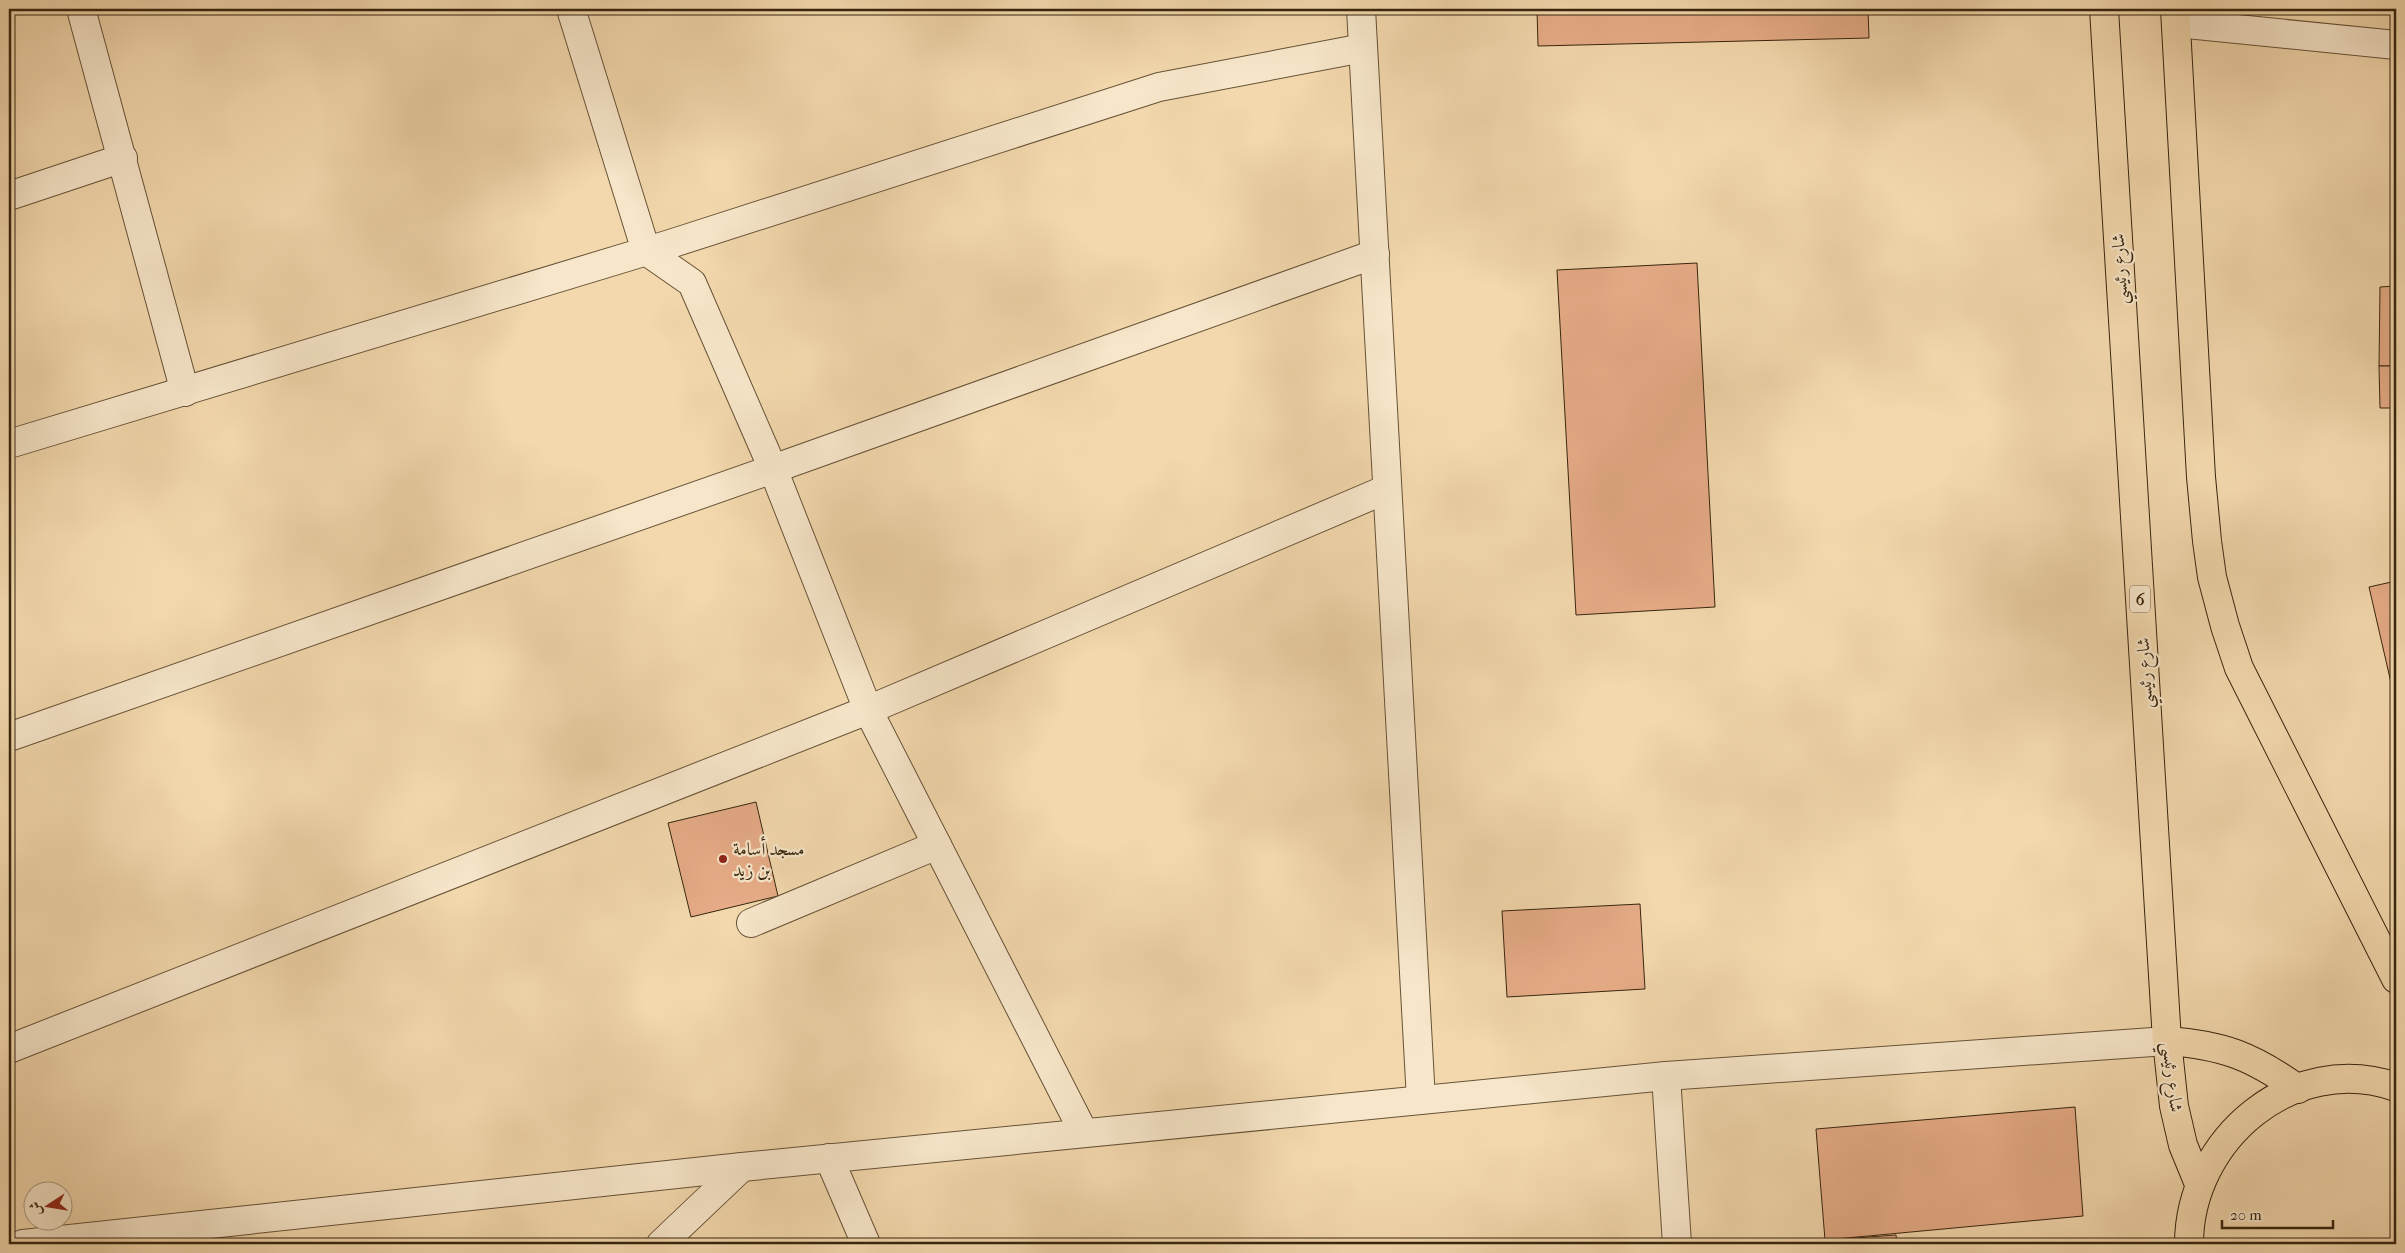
<svg xmlns="http://www.w3.org/2000/svg" width="2405" height="1253" font-family="'IM FELL French Canon',Amiri,serif">
<rect width="100%" height="100%" fill="#f3d8ad"/>
<filter id="stains"><feTurbulence type="fractalNoise" baseFrequency=".004" numOctaves="4"/><feColorMatrix values="0 0 0 0 .2 0 0 0 0 .09 0 0 0 0 .02 0 0 0 .5 -.17"/></filter>
<radialGradient id="worn" r=".72"><stop offset=".6" stop-color="#630" stop-opacity="0"/><stop offset="1" stop-color="#630" stop-opacity=".3"/></radialGradient>
<g fill="#e6ac87" stroke="#37250e">
<polygon points="1537,9 1868,9 1869,38 1538,46"/>
<polygon points="1697,263 1715,607 1576,615 1557,270"/>
<polygon points="2396,286 2396,366 2379,366 2380,287"/>
<polygon points="2379,366 2396,366 2396,408 2380,408"/>
<polygon points="2396,581 2396,686 2392,687 2369,587"/>
<polygon points="756,802 778,896 691,917 668,823"/>
<polygon points="1640,904 1645,989 1507,997 1502,911"/>
<polygon points="2075,1107 2083,1216 1825,1240 1816,1129"/>
<polygon points="1896,1235 1897,1244 1825,1244 1825,1240"/>
</g>
<g fill="none" stroke-linecap="round" stroke-linejoin="round">
<defs>
<g id="street">
<polyline points="81,9 185,392"/>
<polyline points="571,9 646,251 692,283 773,469 868,710 1084,1133"/>
<polyline points="1361,9 1421,1100"/>
<polyline points="2177,23 2396,45"/>
<polyline points="9,196 123,158"/>
<polyline points="9,444 670,244 1159,87 1363,48"/>
<polyline points="9,737 773,469 1375,254"/>
<polyline points="751,923 937,845"/>
<polyline points="9,1049 868,710 1387,489"/>
<polyline points="1666,1076 1677,1244"/>
<polyline points="829,1158 866,1244"/>
<polyline points="23,1244 742,1167 1666,1076 2167,1041"/>
<polyline points="661,1244 742,1167"/>
</g>
<g id="highway">
<polyline points="2104,9 2167,1041 2174,1106 2183,1145 2199,1184"/>
<polyline points="2175,9 2201,477 2207,541 2212,577 2225,626 2239,668 2396,979"/>
<path d="M2167 1041C2223 1045 2252 1056 2298 1089"/>
<path d="M2189 1244C2189 1140 2292 1051 2396 1087"/>
</g>
</defs>
<use href="#street" stroke="#665236" stroke-width="30"/>
<use href="#highway" stroke="#37250e" stroke-width="30"/>
<use href="#street" stroke="#f7e6ca" stroke-width="28"/>
<use href="#highway" stroke="#f3d8ad" stroke-width="28"/>
</g>
<circle fill="#8f2418" stroke="#f7e6ca" stroke-width="2" cx="723" cy="859" r="5"/>
<g text-anchor="middle" dominant-baseline="central" stroke-width="4.5" stroke-linejoin="round" paint-order="stroke">
<rect fill="#f7e6ca" stroke="#715f46" stroke-width="1" x="2130" y="585.5" width="20" height="27" rx="4"/>
<g font-size="16" font-weight="bold" fill="#37250e">
<text x="2140" y="599">6</text>
</g>
<g font-size="18" fill="#37250e" stroke="#f7e6ca">
<text transform="translate(2120 269) rotate(-93)">شارع رئيسي</text>
<text transform="translate(2145 673) rotate(-93)">شارع رئيسي</text>
<text transform="translate(2172 1077) rotate(83)">شارع رئيسي</text>
</g>
<g font-size="18" fill="#37250e" stroke="#f7e6ca" text-anchor="start">
<text x="733" y="849">مسجد أسامة<tspan x="733" dy="21">بن زيد</tspan></text>
</g>
</g>
<rect width="2405" height="1253" fill="none" stroke="#f3d8ad" stroke-width="30"/>
<rect x="10" y="10" width="2385" height="1233" fill="none" stroke="#37250e" stroke-width="2.5"/>
<rect x="15" y="15" width="2375" height="1223" fill="none" stroke="#37250e"/>
<g transform="translate(48 1206) rotate(258)"><circle r="24" fill="#f7e6ca" stroke="#aa997f"/>
<path d="M0-4L9 19L0 12L-9 19Z" fill="#8f2418"/>
<text y="-8" font-size="14" font-weight="bold" text-anchor="middle" fill="#37250e">ش</text>
</g>
<path d="M2222 1220v8h111v-8" fill="none" stroke="#37250e" stroke-width="2.5"/>
<text x="2230" y="1220" font-size="15" fill="#37250e" stroke="#f7e6ca" stroke-width="4" paint-order="stroke">20 m</text>
<rect width="100%" height="100%" filter="url(#stains)"/>
<rect width="100%" height="100%" fill="url(#worn)"/>
</svg>
